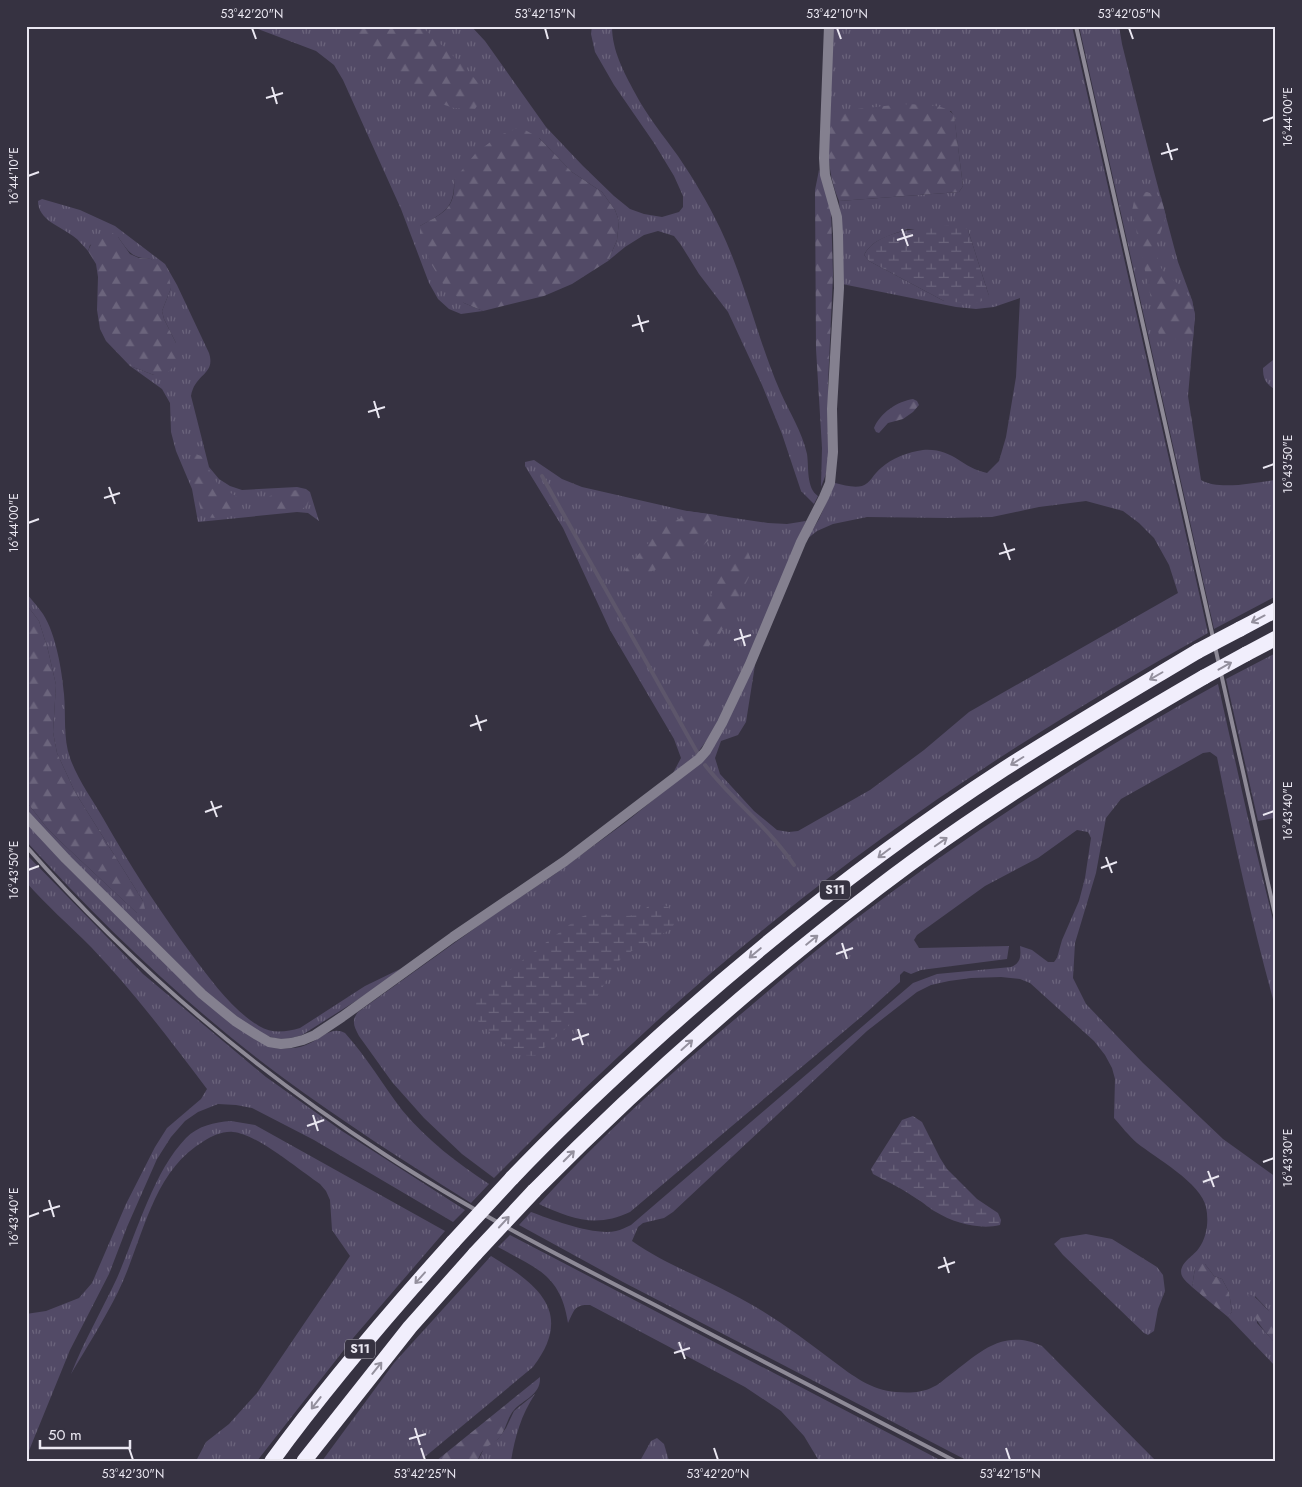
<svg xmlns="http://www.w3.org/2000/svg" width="1302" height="1487" font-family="Jost,sans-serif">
<defs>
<pattern id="grass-tufts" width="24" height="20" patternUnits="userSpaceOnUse" patternTransform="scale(1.25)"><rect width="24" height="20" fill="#524a66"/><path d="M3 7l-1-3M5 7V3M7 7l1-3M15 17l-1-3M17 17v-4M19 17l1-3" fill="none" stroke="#6b647c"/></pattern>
<pattern id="forest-firs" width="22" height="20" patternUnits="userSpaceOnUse" patternTransform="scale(1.25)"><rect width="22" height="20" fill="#524a66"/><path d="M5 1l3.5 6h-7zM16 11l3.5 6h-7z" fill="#6b647c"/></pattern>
<pattern id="wetland-marsh" width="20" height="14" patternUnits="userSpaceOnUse" patternTransform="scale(1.25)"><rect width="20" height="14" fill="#524a66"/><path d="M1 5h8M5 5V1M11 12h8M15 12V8" fill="none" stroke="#6b647c"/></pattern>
</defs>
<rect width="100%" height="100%" fill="#363241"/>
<g fill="url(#grass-tufts)" fill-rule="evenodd">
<path d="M250 26H471L485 41 546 127 583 166 614 196 630 209 644 214 662 217 679 212 683 207V196L674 176 654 143 614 85 595 52 591 34 592 26H612C612 51 624 72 635 93 647 116 663 135 678 156 693 178 708 203 720 228 745 280 757 338 780 391 789 412 802 431 807 454 809 467 806 488 818 496L814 504 801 491 782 434 762 385 728 312 699 274 681 245 674 236 658 231 644 235 625 247 608 261 617 240 619 221 615 210 602 192 572 172 539 138 454 180C455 209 443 213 420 226L464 303 483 311 461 314 449 309 438 299 429 283 401 209 343 80 334 65 316 51Z"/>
<path d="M833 26H1072L1208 633C1056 718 909 811 774 921 675 1000 583 1088 494 1178L462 1154 424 1118 392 1082 359 1036C354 1026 351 1021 358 1012L492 916 555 874 626 822 689 771 755 665 746 722 738 735 721 741 715 758 720 774 754 811 777 830 789 832 798 831 870 790 924 750 969 712 1178 593 1169 565 1154 538 1139 523 1123 511 1086 501 1039 507 992 517 947 518 867 517 833 524 817 531 807 539 819 519 835 483C844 485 853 488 862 486 870 484 874 473 881 468 892 458 908 452 923 450 954 448 961 468 987 473L999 461 1006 437 1016 377 1020 298 994 307 976 309 956 307 842 284 843 245 839 201 959 192 963 186 954 116 951 111 830 112ZM907 229 968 230 989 296 944 301 869 261 864 255C872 239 892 235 907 229Z"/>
<path d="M1079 26H1119L1122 44 1149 153 1178 262 1192 300 1195 315 1188 396 1201 480C1220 491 1255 482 1276 480V596L1214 629Z"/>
<path d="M42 199 80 210 115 226 165 264 177 285 209 353C216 375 195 373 191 396L209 467 219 479 230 486 242 490 297 487 306 489 310 492 319 521 308 513 297 512 198 522 192 489 176 451 171 432 170 403 162 389 130 366 154 375 176 343 164 319 162 311 171 288 151 259C131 258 129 252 118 237L90 245 88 251C83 246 79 240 73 236 60 226 38 220 38 201Z"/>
<path d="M1273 360H1276V390C1266 384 1263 380 1263 368Z"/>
<polygon points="534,460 562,479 582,487 687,511 768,523 787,524 806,521 739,679 712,733 693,759 673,773 681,758 674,739 610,630 563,528 525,466 525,462"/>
<path d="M26 593C32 600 38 607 43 614 56 634 62 671 64 694 66 715 63 738 70 758 78 780 92 799 103 818 130 866 159 910 192 955 211 980 232 1010 259 1026 272 1034 286 1032 300 1028L365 986 400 969 378 987 302 1035C290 1039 280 1041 268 1036 222 1017 171 958 135 922 98 886 58 851 26 810V801L47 828 62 843 137 913 143 901 75 792 57 753 53 732 56 685 48 650 39 621 26 604Z"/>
<polygon points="1276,653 1276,824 1274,818 1258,821 1226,679"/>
<path d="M1218 684 1248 818 1276 932V1010C1253 927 1234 842 1217 757L1210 752 1203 753 1121 799 1106 818 1096 873 1075 943 1073 978 1086 1004 1143 1063 1223 1139 1276 1177V1314L1271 1313 1255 1296 1257 1323 1276 1344V1367L1228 1317 1232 1312 1229 1292 1222 1279 1214 1276 1205 1264 1195 1268 1192 1287C1189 1284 1184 1280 1182 1276 1177 1264 1194 1256 1199 1248 1207 1237 1209 1221 1206 1207 1201 1183 1156 1158 1137 1143 1129 1136 1121 1126 1114 1118L1115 1079 1112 1068 1105 1055 1094 1041 1030 983 1020 979 1001 977 971 978 949 981 931 985 917 992 867 1031 673 1212 664 1218 643 1223 638 1227 632 1241C663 1263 699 1276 732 1294 768 1312 801 1337 833 1361 853 1376 871 1390 896 1392 908 1393 922 1393 933 1387 938 1385 942 1381 946 1378 977 1356 1000 1327 1042 1346L1156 1461H968L623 1282 519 1225 531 1212C552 1220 595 1236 616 1231 621 1230 626 1227 631 1225L913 983 937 974 1011 967C1021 963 1021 956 1020 946L1032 950 1048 962H1054L1057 958 1062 940 1079 901 1085 878 1091 838 1088 832 1077 830 1038 858 985 886 917 935 914 940 919 948 1009 946 1007 959 921 970 911 974 904 971 900 975V982L867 1012 630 1212C597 1228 571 1219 539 1204 603 1134 674 1070 747 1009 782 979 817 949 853 921 969 833 1091 754 1218 684Z"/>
<path d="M26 820 145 941 275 1048C286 1049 296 1049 306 1045 319 1040 331 1025 345 1033 366 1056 383 1085 402 1110 427 1140 457 1163 489 1184L471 1203C407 1163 343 1122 282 1077 189 1008 103 926 26 841Z"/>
<path d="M26 854 143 974 266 1077 342 1131 465 1210 453 1222 314 1140 252 1108 236 1105 218 1104 198 1112 185 1121 171 1137 157 1159 127 1227 109 1274 70 1350 26 1458V1314L46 1311 79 1298 92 1283 126 1204 155 1147 167 1128 201 1099 207 1089C170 1040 133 991 91 947 69 925 46 905 26 882Z"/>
<path d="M231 1121 255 1125 445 1231 354 1337 257 1461H196L206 1442 229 1424 257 1393 350 1256 332 1230 330 1200 326 1191 320 1184C299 1170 257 1134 233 1132 223 1131 212 1136 204 1141 151 1172 143 1241 118 1292 104 1320 87 1347 71 1374 84 1341 102 1310 117 1278 136 1235 153 1172 186 1138 198 1126 214 1122 231 1121Z"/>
<polygon points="1086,1234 1112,1239 1157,1267 1163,1275 1165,1291 1158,1309 1154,1331 1148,1335 1144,1333 1063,1255 1054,1244 1061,1238"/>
<path d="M510 1235 942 1461H819L804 1436 781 1411 745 1387 590 1305C574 1304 574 1311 568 1323 561 1275 536 1268 498 1247Z"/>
<path d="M491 1256C537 1284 575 1312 533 1367L420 1461H322L394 1363Z"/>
<path d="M535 1394C521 1415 515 1437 511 1461H478L484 1448 498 1439 506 1428 514 1411Z"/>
<polygon points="657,1438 664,1444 669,1461 640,1461 651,1441"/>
</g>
<g fill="url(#forest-firs)">
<polygon points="341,26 421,26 463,65 480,85 482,99 475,109 454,108 423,98"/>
<path d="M903 104C918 105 945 103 954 115L963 186 959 192 839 201C826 169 828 146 830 112Z"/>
<path d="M520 127 539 138 572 172 602 192 615 210 619 221 617 240 608 261 572 284 544 296 483 311 464 303 443 284 429 260 420 238V226C443 213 456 209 454 180L475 154 498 136Z"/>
<polygon points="819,170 831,209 833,275 828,384 829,454 826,474 821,487 822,448 816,349 815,190"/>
<polygon points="1147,192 1161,197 1166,216 1155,249 1159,264 1165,275 1176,282 1192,300 1195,315 1193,340 1174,339 1159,335 1132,211 1134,201 1138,194"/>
<polygon points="111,232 118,237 130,254 139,258 151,259 161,267 169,277 171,288 162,311 164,319 176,343 177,357 172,368 167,373 154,375 130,366 106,341 100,329 97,310 98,277 96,264 88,251 94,238"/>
<path d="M913 399 917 401 919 405 913 412 903 419 888 423 879 433 876 432 874 428C880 413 898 401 913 399Z"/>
<path d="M196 454 201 456 217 483 227 491 236 496 241 504 240 511C228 517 214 521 202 515L189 463 191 456Z"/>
<path d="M298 490 307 494 309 500 307 507 289 511H264L259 506C269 492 283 492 298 490Z"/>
<path d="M687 511 717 515C720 544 687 556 665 565 658 568 651 572 644 574 639 575 633 575 628 575L625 570 650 541 649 523 653 520C668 522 678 525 687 511Z"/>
<path d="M739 550 748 552 752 562 749 577 720 634 707 648 696 653 692 646 697 630 720 572C725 562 730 555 739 550Z"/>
<polygon points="26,604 39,621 48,650 56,685 53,732 57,753 75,792 143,901 145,909 144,914 138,914 62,843 47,828 26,801"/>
<polygon points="1198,1262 1205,1264 1214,1276 1222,1279 1229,1292 1232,1312 1228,1317 1192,1287 1195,1268"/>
<path d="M1248 1294C1260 1297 1264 1311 1276 1314V1344C1262 1329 1250 1315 1248 1294Z"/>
<path d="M540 1377C541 1395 524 1399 514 1410 507 1418 506 1430 499 1438 490 1447 482 1446 478 1461H436Z"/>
</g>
<g fill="url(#wetland-marsh)">
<path d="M961 225 968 230 989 296 980 302 965 303 944 301 869 261 864 255C878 227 934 227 961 225Z"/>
<polygon points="652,903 665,905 675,913 676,923 666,932 623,956 613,969 593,1004 535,1056 518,1055 479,1023 473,1007 486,988 577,919 590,913 625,916 638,915"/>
<path d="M913 1116 922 1122 940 1158 947 1169 977 1199 998 1213 1001 1220 1000 1225C980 1230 954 1223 936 1212 930 1209 924 1203 917 1199 903 1189 888 1182 873 1174L871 1169 902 1120Z"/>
</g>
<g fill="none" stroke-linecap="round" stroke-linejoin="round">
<g stroke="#5d566b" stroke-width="4">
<polyline points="542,476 698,754"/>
<path d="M705 765C732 800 769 828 794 865"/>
</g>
<polyline stroke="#84808f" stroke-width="10" points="26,816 66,859 202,994 235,1021 257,1035 269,1042 281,1044 291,1043 303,1040 315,1035 342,1017 453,937 565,861 699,759 706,751 722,723 750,664 801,542 824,497 830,483 833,452 832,409 839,288 838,234 837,217 825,175 824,158 829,26"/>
<g stroke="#f1eefc" stroke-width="15">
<polyline points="1240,629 1276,610"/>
<polyline points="1246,654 1276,638"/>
<path d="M512 1178C554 1134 598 1092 643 1051 756 948 876 852 1004 769 1068 728 1133 690 1198 651"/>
<path d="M534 1191C642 1082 757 980 879 887 981 809 1092 742 1204 677"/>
<path d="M272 1461C328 1384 390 1312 453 1242"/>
<polyline points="304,1461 410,1327 475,1254"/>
</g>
<g stroke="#8e8a97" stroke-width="4">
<polyline points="1076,26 1276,919"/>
<path d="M26 846C130 965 252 1068 384 1154 471 1211 563 1258 655 1305 755 1357 855 1409 955 1461"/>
</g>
<g stroke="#f1eefc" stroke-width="15">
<polyline points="1198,651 1240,629"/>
<polyline points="1204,677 1246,654"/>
<polyline points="453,1242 512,1178"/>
<polyline points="475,1254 534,1191"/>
</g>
</g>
<defs><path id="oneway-shaft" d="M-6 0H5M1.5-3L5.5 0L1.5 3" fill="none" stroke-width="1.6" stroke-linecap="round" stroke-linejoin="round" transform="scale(1.25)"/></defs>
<g stroke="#94909e">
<use href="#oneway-shaft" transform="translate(1258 619) rotate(152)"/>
<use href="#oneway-shaft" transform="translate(1225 666) rotate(-29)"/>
<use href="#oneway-shaft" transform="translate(1156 676) rotate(150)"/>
<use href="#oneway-shaft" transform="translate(1017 761) rotate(148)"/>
<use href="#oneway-shaft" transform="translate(941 842) rotate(-35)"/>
<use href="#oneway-shaft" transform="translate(884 853) rotate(143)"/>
<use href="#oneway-shaft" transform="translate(812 940) rotate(-39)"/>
<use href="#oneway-shaft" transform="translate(755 953) rotate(140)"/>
<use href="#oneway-shaft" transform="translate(687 1045) rotate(-42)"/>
<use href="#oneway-shaft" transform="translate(569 1156) rotate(-45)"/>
<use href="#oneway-shaft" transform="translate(504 1222) rotate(-47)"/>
<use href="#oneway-shaft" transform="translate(420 1278) rotate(132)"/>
<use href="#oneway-shaft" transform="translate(377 1368) rotate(-51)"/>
<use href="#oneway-shaft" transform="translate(316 1403) rotate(128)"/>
</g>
<path fill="none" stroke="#eae7f1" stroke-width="2" d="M252 28 256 39M545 28 548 39M837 28 841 39M1129 28 1133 39M272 87 277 104M266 98 283 93M1263 121 1274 117M1167 143 1172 160M1161 154 1178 149M28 176 39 172M902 229 908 246M897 240 913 235M638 315 643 332M632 326 649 321M374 401 379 418M368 412 385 407M1263 468 1274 464M109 487 115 504M104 498 120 493M28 523 39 519M1004 543 1010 560M999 554 1015 549M740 629 745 646M734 640 751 635M476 715 481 731M470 726 487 720M211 801 217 817M205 812 222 806M1263 815 1274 811M1106 857 1112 873M1101 868 1117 862M28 870 39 866M842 943 847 959M836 954 853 948M578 1029 583 1045M572 1040 589 1034M313 1115 318 1131M307 1126 324 1120M1263 1162 1274 1158M1208 1171 1214 1187M1203 1182 1219 1176M49 1200 54 1217M43 1211 60 1206M28 1217 39 1213M944 1257 949 1273M938 1268 955 1262M679 1342 685 1359M674 1353 690 1348M415 1428 420 1445M409 1439 426 1434M129 1448 133 1460M421 1448 425 1460M714 1448 718 1460M1006 1448 1010 1460"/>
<g text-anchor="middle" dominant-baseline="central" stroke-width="4" stroke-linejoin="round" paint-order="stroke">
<g fill="#363241" stroke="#b4b1bc" stroke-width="1">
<rect x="820" y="880.5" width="30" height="19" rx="4"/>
<rect x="345" y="1339.5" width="30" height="19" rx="4"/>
</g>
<g font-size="12" font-weight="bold" fill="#eae7f1">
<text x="835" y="890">S11</text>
<text x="360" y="1349">S11</text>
</g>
</g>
<rect width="1302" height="1487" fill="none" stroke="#363241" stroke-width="55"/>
<path d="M40 1440v8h90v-8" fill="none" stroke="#eae7f1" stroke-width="2.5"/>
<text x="48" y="1440" font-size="15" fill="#eae7f1" stroke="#363241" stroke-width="4" paint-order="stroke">50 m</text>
<rect x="28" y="28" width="1246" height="1432" fill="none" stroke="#eae7f1" stroke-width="2"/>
<g font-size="12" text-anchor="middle" fill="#eae7f1">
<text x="252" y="18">53°42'20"N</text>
<text x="545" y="18">53°42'15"N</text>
<text x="837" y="18">53°42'10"N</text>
<text x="1129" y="18">53°42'05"N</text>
<text transform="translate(1288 117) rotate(-90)" y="4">16°44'00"E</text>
<text transform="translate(14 176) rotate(-90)" y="4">16°44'10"E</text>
<text transform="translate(1288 464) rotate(-90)" y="4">16°43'50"E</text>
<text transform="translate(14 523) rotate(-90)" y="4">16°44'00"E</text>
<text transform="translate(1288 811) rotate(-90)" y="4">16°43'40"E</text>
<text transform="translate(14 870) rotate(-90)" y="4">16°43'50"E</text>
<text transform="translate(1288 1158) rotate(-90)" y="4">16°43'30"E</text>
<text transform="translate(14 1217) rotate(-90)" y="4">16°43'40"E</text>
<text x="133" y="1478">53°42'30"N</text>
<text x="425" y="1478">53°42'25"N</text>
<text x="718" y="1478">53°42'20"N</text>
<text x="1010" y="1478">53°42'15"N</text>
</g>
</svg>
